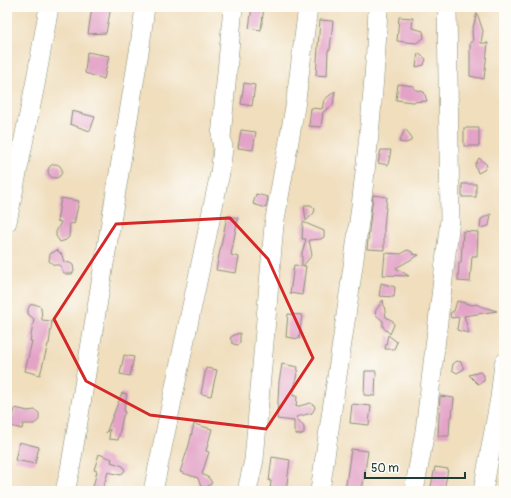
<svg xmlns="http://www.w3.org/2000/svg" width="511" height="498" font-family="Pangolin,sans-serif">
<rect width="100%" height="100%" fill="#fdfcf7"/>
<filter id="ink" filterUnits="userSpaceOnUse"><feTurbulence type="fractalNoise" baseFrequency=".025" numOctaves="2"/><feDisplacementMap in="SourceGraphic" scale="8" xChannelSelector="R" yChannelSelector="G"/><feConvolveMatrix kernelMatrix="1 2 1 2 8 2 1 2 1" color-interpolation-filters="sRGB"/></filter>
<filter id="wash" filterUnits="userSpaceOnUse"><feTurbulence type="fractalNoise" baseFrequency=".012" numOctaves="4" result="noise"/><feDisplacementMap in="SourceGraphic" scale="16" xChannelSelector="R" yChannelSelector="G"/><feGaussianBlur stdDeviation="0.9" result="paint"/><feColorMatrix in="noise" values="0 0 0 0 0 0 0 0 0 0 0 0 0 0 0 0 0 1.4 0 .05"/><feComposite in="paint" operator="in"/></filter>
<g filter="url(#wash)">
<rect width="100%" height="100%" fill="#f0debd"/>
<g id="blocks">
<g fill="#e3a3c7">
<polygon points="92,7 111,7 106,33 88,34"/>
<polygon points="252,7 264,7 261,30 249,28"/>
<polygon points="477,13 483,31 481,43 488,43 484,79 470,76 470,42 473,42 472,31"/>
<polygon points="399,17 413,18 412,28 423,31 424,38 416,43 397,41"/>
<polygon points="320,20 333,21 330,50 328,50 327,76 316,75"/>
<polygon points="87,52 109,56 104,79 85,73"/>
<polygon points="418,53 426,59 424,65 416,67"/>
<polygon points="244,83 255,85 252,106 241,104"/>
<polygon points="398,84 414,86 414,89 424,92 427,101 412,102 396,100"/>
<polygon points="335,91 333,105 323,112 321,127 309,126 311,108 322,109 324,100"/>
<polygon points="72,111 95,117 90,131 70,124"/>
<rect x="464" y="128" width="15" height="18"/>
<polygon points="405,129 411,136 411,141 406,143 399,142"/>
<polygon points="241,130 256,132 253,150 238,148"/>
<polygon points="381,150 391,150 388,165 378,163"/>
<polygon points="479,158 487,165 484,170 478,173 475,165"/>
<circle cx="55" cy="171" r="7"/>
<rect x="462" y="184" width="14" height="13"/>
<polygon points="256,194 268,197 266,208 253,204"/>
<polygon points="373,195 387,197 384,227 384,250 367,249"/>
<polygon points="61,198 79,201 74,224 70,223 69,237 66,240 60,242 56,236 56,232 61,222 57,221"/>
<polygon points="304,205 311,205 315,209 314,213 306,221"/>
<polygon points="491,214 489,226 480,228 481,219"/>
<polygon points="227,216 238,218 231,255 239,257 236,273 216,270"/>
<polygon points="303,222 324,231 324,237 321,239 309,240 312,255 303,266 306,266 302,295 290,293 294,265 302,266 302,253 306,239 302,239"/>
<polygon points="463,231 478,232 477,256 472,256 470,282 458,281 459,263 461,263"/>
<polygon points="57,250 62,255 64,262 70,263 73,265 74,271 72,274 66,274 63,272 60,265 54,265 49,261 50,254"/>
<polygon points="408,250 412,252 413,254 419,255 396,268 409,276 383,275 385,253 401,254 405,251"/>
<polygon points="381,283 395,287 394,297 379,296"/>
<polygon points="383,300 386,317 393,321 394,325 390,334 383,327 383,321 375,314 376,310"/>
<polygon points="457,301 473,305 476,304 480,306 497,311 464,316 469,333 460,331 457,330 459,317 451,318 450,313 454,311"/>
<polygon points="35,304 41,307 42,320 52,321 49,344 48,344 40,375 25,371 32,341 30,341 34,319 28,314 28,309 30,305"/>
<polygon points="288,314 302,315 299,339 286,337"/>
<polygon points="240,333 240,342 238,345 233,344 230,338 234,335"/>
<polygon points="388,335 397,342 394,349 385,349"/>
<polygon points="124,355 134,357 130,376 120,374"/>
<polygon points="457,361 461,362 464,369 457,373 452,370 453,364"/>
<polygon points="282,364 298,367 293,396 297,396 296,407 310,403 314,405 315,408 312,413 296,417 304,427 304,433 300,435 296,434 294,431 294,421 277,419 279,382"/>
<polygon points="206,368 217,370 211,396 201,394"/>
<polygon points="365,371 376,371 375,396 364,395"/>
<polygon points="480,372 484,375 484,381 478,384 469,375"/>
<polygon points="122,393 127,394 124,409 125,413 123,416 118,440 109,439 110,429 106,433"/>
<polygon points="440,396 454,398 452,417 450,417 449,436 438,436"/>
<polygon points="352,404 371,406 369,425 350,423"/>
<polygon points="15,408 28,411 35,410 39,413 39,420 34,424 23,424 22,429 11,426"/>
<polygon points="194,424 212,429 206,451 209,452 202,474 209,478 212,483 207,487 201,487 198,478 180,472 189,445"/>
<polygon points="19,442 39,447 35,464 15,460"/>
<polygon points="351,449 368,451 362,491 345,491"/>
<polygon points="99,454 112,459 111,462 123,466 125,470 121,475 108,472 102,491 92,491 97,471 94,470"/>
<polygon points="272,457 290,460 286,491 270,491 271,481 269,481"/>
<polygon points="435,467 448,469 444,491 430,491"/>
</g>
</g>
</g>
<g filter="url(#ink)">
<use href="#blocks" fill-opacity="0" stroke="#888e78" stroke-width="1"/>
<g fill="none" stroke-linecap="round" stroke-linejoin="round">
<defs>
<g id="minor">
<polyline points="7,222 35,85 49,7"/>
<polyline points="65,491 70,470 140,46 145,7"/>
<polyline points="153,491 220,173 223,148 221,137 233,7"/>
<polyline points="247,491 254,460 274,225 295,107 308,7"/>
<path d="M320 491C343 330 372 169 378 7"/>
<polyline points="414,491 425,431 450,220 447,7"/>
<polyline points="483,491 500,398 504,363"/>
</g>
</defs>
<use href="#minor" stroke="#888e78" stroke-width="20"/>
<use href="#minor" stroke="#fff" stroke-width="19"/>
</g>
</g>
<path fill="none" stroke="#d62828" stroke-width="3" stroke-linejoin="round" d="M230 218 268 259 313 358 266 429 150 415 86 381 54 319 116 224Z"/>
<rect width="511" height="498" fill="none" stroke="#fdfcf7" stroke-width="24"/>
<path d="M365 472v6h100v-6" fill="none" stroke="#1f3d34" stroke-width="2"/>
<text x="371" y="472" font-size="12" fill="#1f3d34" stroke="#fdfcf7" stroke-width="3" paint-order="stroke">50 m</text>
</svg>
